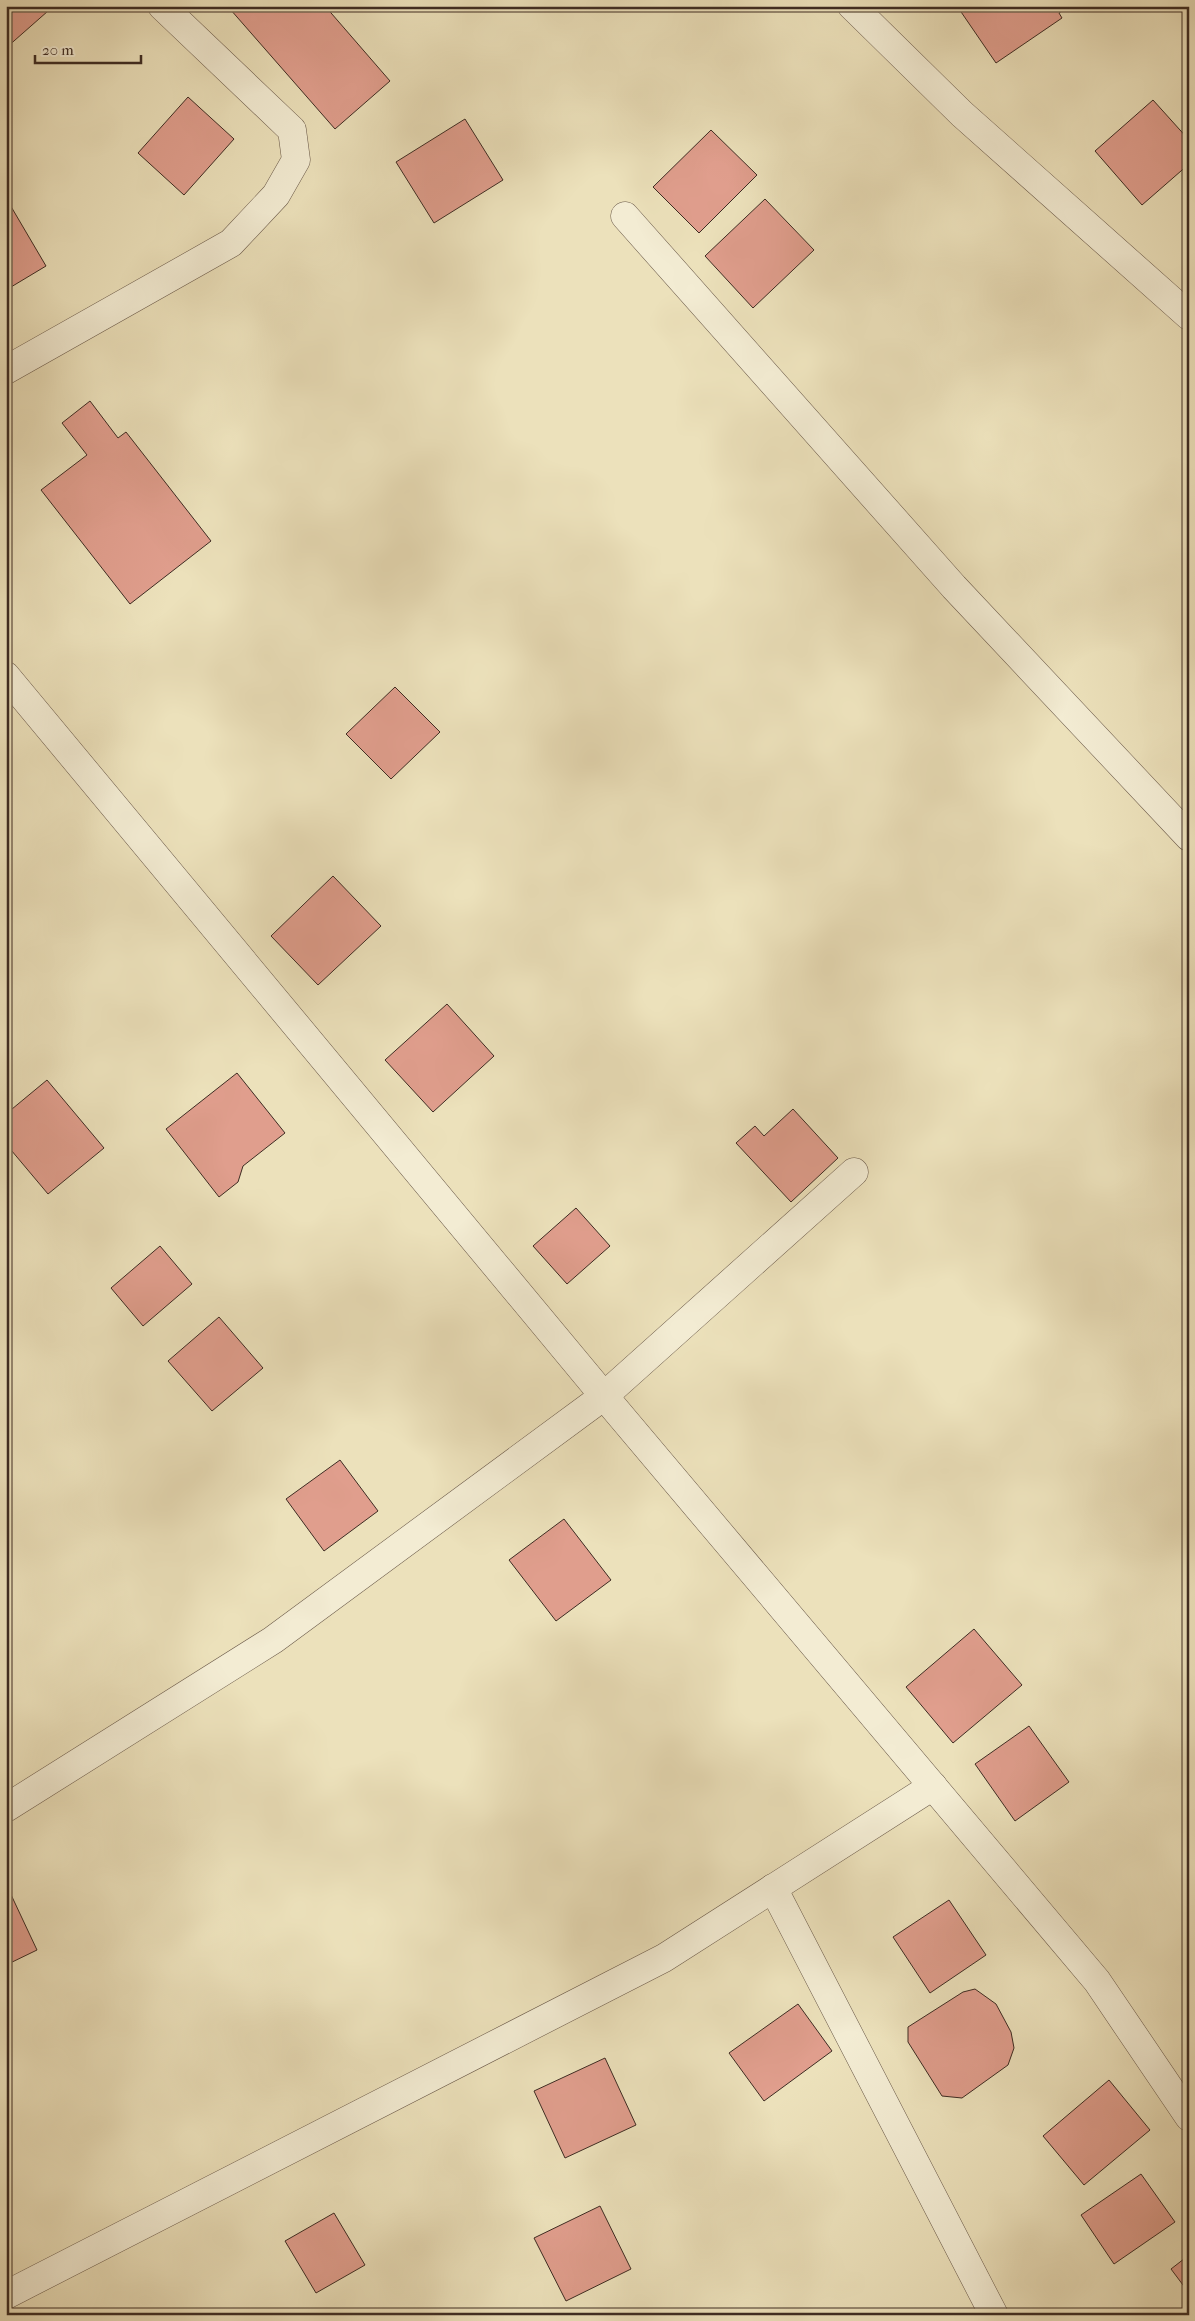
<svg xmlns="http://www.w3.org/2000/svg" width="1195" height="2321" font-family="'IM FELL French Canon',serif">
<rect width="100%" height="100%" fill="#ece1bb"/>
<filter id="stains"><feTurbulence type="fractalNoise" baseFrequency=".004" numOctaves="4"/><feColorMatrix values="0 0 0 0 .2 0 0 0 0 .09 0 0 0 0 .02 0 0 0 .5 -.17"/></filter>
<radialGradient id="worn" r=".72"><stop offset=".6" stop-color="#630" stop-opacity="0"/><stop offset="1" stop-color="#630" stop-opacity=".3"/></radialGradient>
<g fill="#e09e8d" stroke="#3e2c23">
<polygon points="6,6 44,6 48,11 6,48"/>
<polygon points="234,6 325,6 390,81 335,129 230,9"/>
<polygon points="957,6 1069,6 1059,13 1062,18 996,63"/>
<polygon points="188,97 234,139 184,195 138,153"/>
<polygon points="1153,100 1189,140 1189,164 1142,205 1095,151"/>
<polygon points="465,119 503,180 434,223 396,162"/>
<polygon points="711,130 757,175 699,233 653,187"/>
<polygon points="6,198 46,266 6,290"/>
<polygon points="765,199 814,250 753,308 705,256"/>
<polygon points="90,401 118,438 126,432 211,541 130,604 41,490 87,455 62,423"/>
<polygon points="395,687 440,732 391,779 346,734"/>
<polygon points="333,876 381,926 318,985 271,936"/>
<polygon points="447,1004 494,1056 433,1112 385,1060"/>
<polygon points="237,1073 285,1133 243,1166 238,1182 219,1197 166,1129"/>
<polygon points="47,1080 104,1148 48,1194 6,1144 6,1114"/>
<polygon points="793,1109 838,1158 791,1202 736,1143 755,1126 764,1136"/>
<polygon points="576,1208 610,1246 567,1284 533,1246"/>
<polygon points="160,1246 192,1284 143,1326 111,1288"/>
<polygon points="219,1317 263,1368 212,1411 168,1361"/>
<polygon points="340,1460 378,1511 324,1551 286,1499"/>
<polygon points="564,1519 611,1580 556,1621 509,1560"/>
<polygon points="974,1629 1022,1685 953,1743 906,1687"/>
<polygon points="1029,1726 1069,1782 1015,1821 975,1764"/>
<polygon points="6,1884 37,1950 6,1965"/>
<polygon points="949,1900 986,1955 930,1993 893,1937"/>
<polygon points="975,1989 996,2004 1011,2032 1014,2048 1008,2065 962,2098 942,2096 908,2042 908,2027 963,1992"/>
<polygon points="798,2004 832,2051 764,2101 729,2053"/>
<polygon points="605,2058 636,2125 565,2158 534,2091"/>
<polygon points="1109,2080 1150,2130 1084,2185 1043,2136"/>
<polygon points="1141,2174 1175,2222 1114,2264 1081,2215"/>
<polygon points="600,2206 631,2269 566,2301 534,2238"/>
<polygon points="334,2213 365,2265 316,2293 285,2241"/>
<polygon points="1189,2255 1189,2293 1171,2269"/>
</g>
<g fill="none" stroke-linecap="round" stroke-linejoin="round">
<defs>
<g id="street">
<polyline points="852,6 962,114 1189,316"/>
<polyline points="625,216 954,587 1189,837"/>
<polyline points="6,370 231,243 276,195 296,160 292,130 162,6"/>
<polyline points="6,676 604,1396 1097,1981 1189,2117"/>
<polyline points="6,1808 273,1640 604,1396 854,1172"/>
<polyline points="773,1888 994,2315"/>
<polyline points="6,2295 664,1958 933,1786"/>
</g>
</defs>
<use href="#street" stroke="#6a5949" stroke-width="29"/>
<use href="#street" stroke="#f3ecd3" stroke-width="28"/>
</g>
<rect width="1195" height="2321" fill="none" stroke="#ece1bb" stroke-width="25"/>
<rect x="8" y="8" width="1180" height="2306" fill="none" stroke="#3e2c23" stroke-width="2.5"/>
<rect x="12" y="12" width="1170" height="2296" fill="none" stroke="#3e2c23"/>
<path d="M35 55v8h106v-8" fill="none" stroke="#3e2c23" stroke-width="2.5"/>
<text x="42" y="55" font-size="15" fill="#3e2c23" stroke="#f3ecd3" stroke-width="4" paint-order="stroke">20 m</text>
<rect width="100%" height="100%" filter="url(#stains)"/>
<rect width="100%" height="100%" fill="url(#worn)"/>
</svg>
